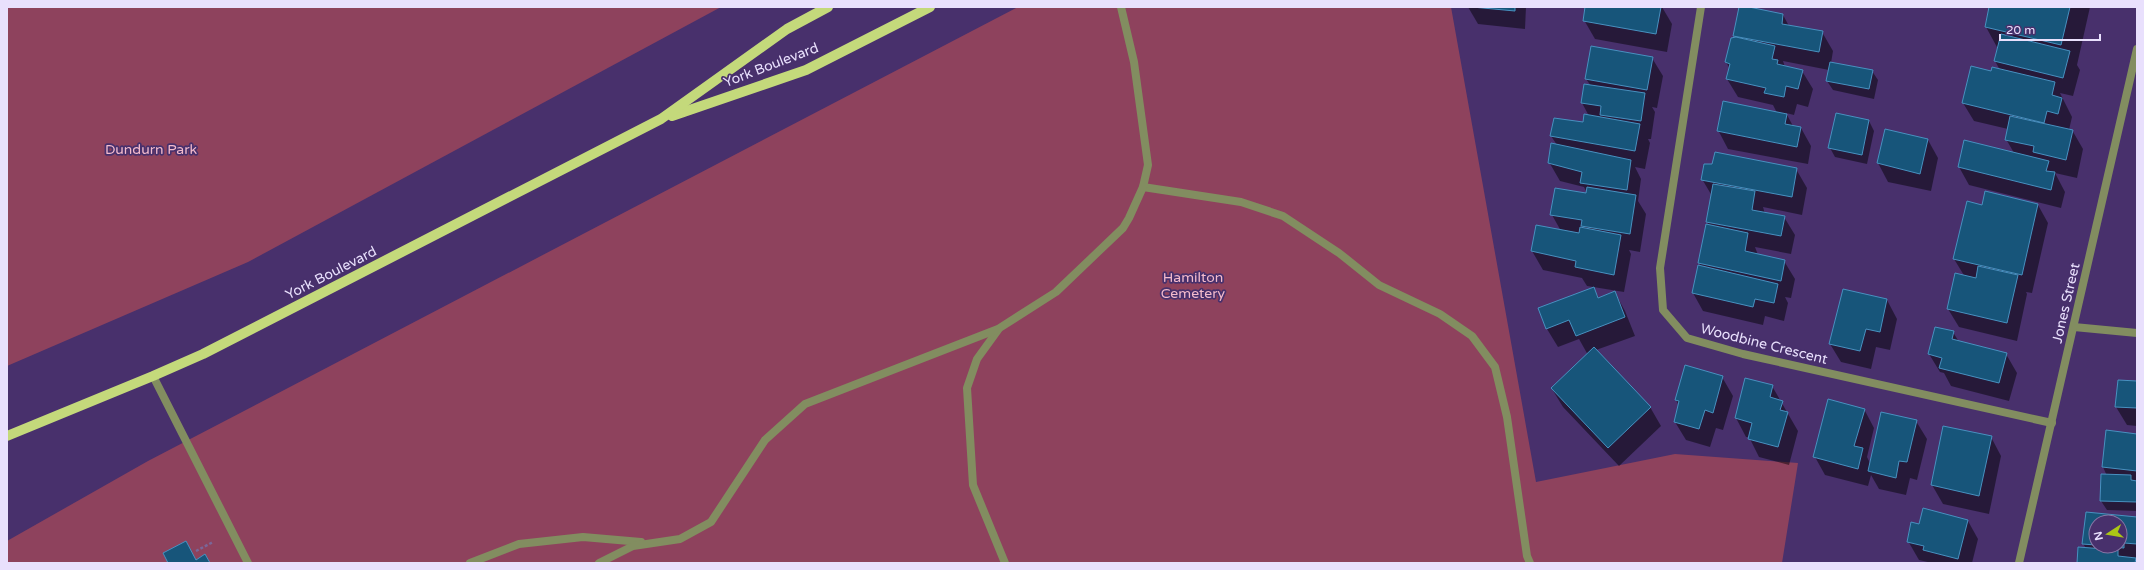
<svg xmlns="http://www.w3.org/2000/svg" width="2144" height="570" font-family="'Varela Round',sans-serif">
<rect width="100%" height="100%" fill="#48306c"/>
<g fill="#8e425d">
<polygon points="7,7 721,7 248,262 7,366"/>
<polygon points="1018,7 1451,7 1536,482 1675,454 1798,463 1782,563 7,563 7,541 148,461"/>
</g>
<g fill="#0007" fill-rule="evenodd">
<polygon points="1468,7 1526,7 1525,29 1478,24"/>
<polygon points="1586,7 1662,7 1672,24 1667,52 1595,39 1584,20"/>
<polygon points="1740,7 1783,15 1789,26 1822,32 1833,51 1831,63 1872,71 1878,80 1874,99 1833,90 1827,81 1829,70 1783,61 1785,67 1802,71 1813,89 1808,107 1797,104 1794,115 1786,113 1793,126 1801,128 1811,146 1808,164 1728,149 1718,130 1777,113 1773,105 1738,97 1727,79 1730,69 1726,62 1735,38 1734,36"/>
<polygon points="1990,7 2090,7 2077,65 2080,70 2073,96 2060,93 2072,117 2069,130 2072,130 2083,149 2077,178 2055,173 2065,192 2061,208 1969,185 1959,167 2014,153 2006,139 2008,129 1974,121 1963,103 1992,72 2000,70 1995,61 1998,49 1986,27"/>
<polygon points="1652,58 1663,76 1657,108 1652,107 1655,112 1651,139 1648,139 1650,143 1645,169 1635,167 1641,179 1638,201 1646,214 1640,252 1629,250 1631,254 1624,292 1587,286 1582,278 1543,270 1532,251 1537,226 1561,231 1552,215 1587,193 1584,187 1560,181 1549,162 1557,145 1551,136 1583,124 1589,116 1582,103 1584,86 1591,86 1586,79"/>
<polygon points="1869,121 1874,131 1867,164 1835,157 1830,148"/>
<polygon points="1885,130 1928,140 1938,158 1931,191 1888,182 1878,163"/>
<polygon points="1796,169 1807,188 1802,215 1763,207 1765,214 1784,217 1795,235 1791,254 1755,247 1758,255 1784,261 1795,279 1791,298 1785,297 1788,303 1784,321 1765,316 1763,325 1703,311 1693,293 1701,267 1699,263 1709,226 1707,222 1712,196 1702,179"/>
<polygon points="2038,205 2048,223 2032,293 2026,292 2027,294 2017,341 1959,327 1948,309 1965,277 1954,259"/>
<polygon points="1593,288 1599,298 1615,293 1625,311 1635,336 1596,350 1650,407 1661,426 1619,466 1563,407 1552,389 1588,355 1579,339 1558,347 1547,329 1540,308"/>
<polygon points="1844,290 1887,300 1897,319 1890,350 1876,347 1871,369 1841,362 1830,344"/>
<polygon points="1953,332 1959,342 2006,354 2017,373 2009,401 1951,386 1944,373 1940,372 1929,354"/>
<polygon points="1685,367 1722,377 1733,396 1723,430 1716,428 1710,447 1686,440 1675,422 1679,406 1676,400"/>
<polygon points="2137,382 2137,426 2127,425 2116,407"/>
<polygon points="1772,386 1798,431 1789,465 1759,457 1749,437 1746,437 1736,418"/>
<polygon points="1864,409 1874,428 1867,457 1870,463 1916,421 1927,439 1917,480 1910,478 1906,495 1879,489 1871,475 1868,486 1825,475 1815,457"/>
<polygon points="1944,427 1991,437 2001,456 1989,514 1943,504 1932,485"/>
<polygon points="2107,432 2137,435 2137,511 2107,510 2101,501 2107,476 2103,467"/>
<path d="M2086 513 2137 518V563H2078L2086 548 2083 544ZM2096 522H2120V546H2096Z"/>
<polygon points="1968,521 1978,539 1972,563 1932,563 1919,560 1908,541 1920,525"/>
</g>
<g fill="#17557a" stroke="#4891c0">
<polygon points="1472,7 1515,7 1515,11"/>
<polygon points="1585,7 1661,7 1656,34 1583,21"/>
<polygon points="1739,7 1749,7 1783,14 1782,24 1823,31 1819,52 1733,36"/>
<polygon points="1989,7 2070,7 2061,45 1985,27"/>
<polygon points="2001,34 2070,51 2063,78 1994,61"/>
<polygon points="1736,37 1775,46 1772,59 1778,60 1777,64 1803,70 1798,89 1786,86 1784,97 1764,93 1766,88 1726,79 1730,64 1725,62 1731,38"/>
<polygon points="1591,46 1653,57 1647,90 1585,79"/>
<polygon points="1830,62 1873,70 1869,89 1826,81"/>
<polygon points="1971,66 1991,71 1992,67 2055,82 2052,95 2062,98 2058,114 2047,111 2044,123 1962,103"/>
<polygon points="1584,84 1645,93 1641,121 1600,115 1601,106 1581,103"/>
<polygon points="1723,101 1787,114 1785,124 1801,127 1797,147 1717,131"/>
<polygon points="1836,113 1869,120 1862,155 1828,148"/>
<polygon points="1584,114 1640,124 1635,151 1550,136 1554,118 1583,122"/>
<polygon points="2010,116 2073,130 2066,160 2033,152 2034,146 2005,140"/>
<polygon points="1885,129 1928,139 1920,174 1877,163"/>
<polygon points="1964,140 2049,161 2046,171 2055,172 2051,190 1958,167"/>
<polygon points="1551,143 1631,160 1627,190 1580,183 1582,172 1548,163"/>
<polygon points="1715,152 1797,168 1792,197 1701,180 1704,164 1712,164"/>
<polygon points="1713,184 1755,191 1752,210 1785,216 1781,236 1706,222"/>
<polygon points="1587,187 1636,195 1630,234 1581,226 1582,220 1550,215 1555,188 1586,193"/>
<polygon points="1985,191 2038,204 2022,275 1953,259 1967,201 1982,205"/>
<polygon points="1706,224 1748,233 1745,251 1785,260 1781,281 1698,263"/>
<polygon points="1536,225 1579,233 1580,227 1621,235 1614,275 1575,267 1576,261 1531,251"/>
<polygon points="1698,265 1778,284 1774,303 1755,299 1753,307 1692,293"/>
<polygon points="1978,266 2018,275 2007,323 1947,309 1955,273 1976,278"/>
<polygon points="1594,287 1598,298 1615,291 1625,317 1576,336 1569,320 1546,329 1538,308"/>
<polygon points="1843,289 1887,299 1880,332 1866,329 1860,351 1829,344"/>
<polygon points="1935,327 1954,331 1952,339 2007,353 1999,383 1939,368 1942,358 1928,354"/>
<polygon points="1594,347 1651,407 1608,448 1551,388"/>
<polygon points="1685,365 1723,376 1713,413 1705,410 1699,429 1674,422 1679,401 1675,400"/>
<polygon points="1745,378 1773,385 1770,397 1783,401 1780,410 1788,412 1778,447 1748,439 1752,423 1735,418"/>
<polygon points="2118,380 2137,381 2137,408 2115,407"/>
<polygon points="1828,399 1865,409 1854,446 1863,448 1858,469 1813,457"/>
<polygon points="1881,412 1917,420 1907,462 1899,461 1896,478 1868,471"/>
<polygon points="1943,426 1992,436 1979,496 1931,485"/>
<polygon points="2106,430 2137,434 2137,471 2102,467"/>
<polygon points="2101,474 2131,475 2131,480 2137,481 2137,502 2100,501"/>
<polygon points="1923,508 1968,520 1958,559 1923,550 1924,546 1907,542 1911,522 1919,524"/>
<polygon points="2086,512 2137,517 2137,544 2124,543 2124,548 2104,546 2120,546 2120,522 2096,522 2096,545 2082,544"/>
<polygon points="186,541 196,560 205,554 210,563 168,563 163,553"/>
<polygon points="2078,547 2118,550 2118,556 2136,558 2135,563 2077,563"/>
</g>
<g fill="none" stroke-linecap="round" stroke-linejoin="round">
<polyline stroke="#7a6799" stroke-width="2.5" stroke-dasharray="3 2" stroke-linecap="butt" points="196,551 213,542"/>
<g stroke="#828d60" stroke-width="8">
<polyline points="1143,187 1241,202 1283,216 1339,253 1379,285 1440,314 1472,336 1495,367 1507,417 1527,556 1530,563"/>
<polyline points="998,330 977,359 967,388 973,485 1005,563"/>
<polyline points="153,376 248,563"/>
<polyline points="470,563 519,544 583,537 641,542"/>
<polyline points="599,563 633,546 680,539 711,522 765,440 805,404 998,329 1056,292 1123,228 1129,218 1143,187 1148,165 1134,62 1121,7"/>
</g>
<g stroke="#828d60" stroke-width="8">
<polyline points="1701,7 1660,268 1663,310 1687,338 1743,354 2052,423"/>
<polyline points="2074,327 2137,333"/>
<polyline points="2019,563 2137,49"/>
</g>
<g stroke="#c4d97b" stroke-width="10">
<polyline points="672,116 806,70 930,7"/>
<polyline points="7,436 153,376 203,354 661,119 787,29 828,7"/>
</g>
</g>
<g text-anchor="middle" dominant-baseline="central" stroke-width="3.5" stroke-linejoin="round" paint-order="stroke">
<g font-size="14" fill="#e9e0fd" stroke="#48306c">
<text transform="translate(771 65) rotate(-21)">York Boulevard</text>
<text transform="translate(331 273) rotate(-27)">York Boulevard</text>
<text transform="translate(2066 303) rotate(-77)">Jones Street</text>
<text transform="translate(1764 344) rotate(14)">Woodbine Crescent</text>
</g>
<g font-size="14" fill="#f4bbcc" stroke="#48306c">
<text x="151" y="149">Dundurn Park</text>
<text x="1193" y="277">Hamilton<tspan x="1193" dy="16">Cemetery</tspan></text>
</g>
</g>
<rect width="2144" height="570" fill="none" stroke="#e9e0fd" stroke-width="16"/>
<g transform="translate(2108 534) rotate(258)"><circle r="19" fill="#48306c" stroke="#8876a6"/>
<path d="M0-3L7 15L0 10L-7 15Z" fill="#abc616"/>
<text y="-6" font-size="11" font-weight="bold" text-anchor="middle" fill="#e9e0fd">N</text>
</g>
<path d="M2000 34v6h100v-6" fill="none" stroke="#e9e0fd" stroke-width="2"/>
<text x="2006" y="34" font-size="12" fill="#e9e0fd" stroke="#48306c" stroke-width="3" paint-order="stroke">20 m</text>
</svg>
